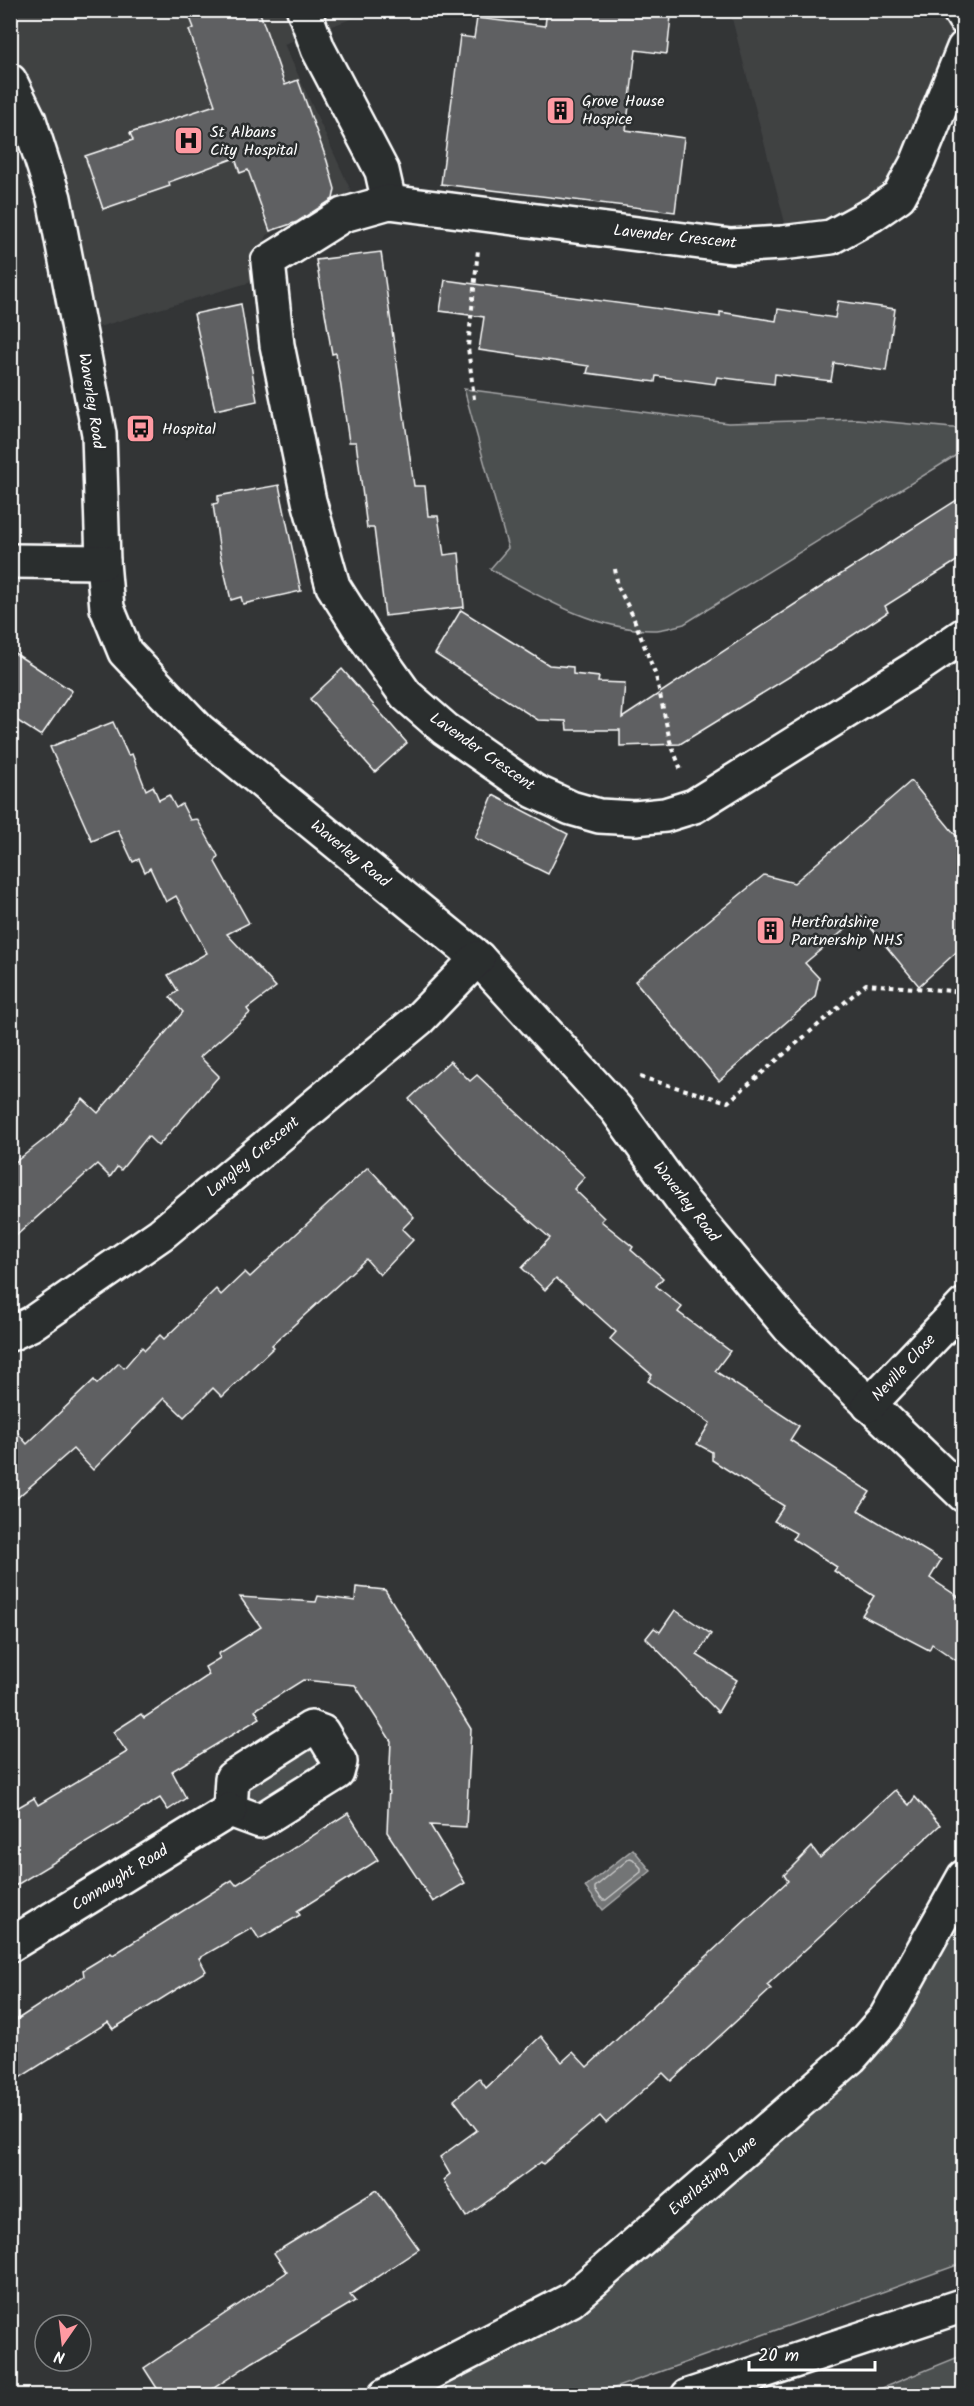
<svg xmlns="http://www.w3.org/2000/svg" width="974" height="2406" font-family="Kalam,sans-serif">
<rect width="100%" height="100%" fill="#333536"/>
<filter id="ink" filterUnits="userSpaceOnUse"><feTurbulence type="fractalNoise" baseFrequency=".0167" numOctaves="2"/><feDisplacementMap in="SourceGraphic" scale="12" xChannelSelector="R" yChannelSelector="G"/><feConvolveMatrix kernelMatrix="1 2 1 2 8 2 1 2 1" color-interpolation-filters="sRGB"/></filter>
<g filter="url(#ink)">
<g fill="#404243">
<polygon points="10,11 372,11 284,44 351,191 267,235 251,282 95,328 37,107 11,50"/>
<polygon points="730,11 963,11 963,36 894,195 789,238"/>
</g>
<g fill="#4c4f50" stroke="#a6a7a8" stroke-width="1.5">
<path d="M464 389 728 423 857 419 963 429V451L684 624C675 626 666 629 657 630 597 632 540 597 490 569L508 548Z"/>
<polygon points="312,1735 334,1762 260,1817 235,1806 235,1781"/>
<polygon points="963,1886 963,2263 595,2395 422,2396 852,2062"/>
<polygon points="963,2355 963,2395 865,2395"/>
</g>
<polygon fill="#737576" stroke="#abacad" stroke-width="1.5" points="633,1849 651,1871 603,1910 585,1887"/>
<g fill="none" stroke-linecap="round" stroke-linejoin="round">
<polygon stroke="#c7c8c8" stroke-width="1.5" points="630,1858 633,1859 641,1868 641,1872 606,1900 603,1900 595,1890 595,1887"/>
</g>
<g fill="#5f6162" stroke="#fff" stroke-width="1.5">
<polygon points="187,10 259,10 285,85 298,80 327,161 335,189 333,199 297,222 270,231 248,170 240,173 235,158 169,182 170,186 103,209 85,156 133,140 130,133 215,105 189,30 194,28"/>
<polygon points="547,10 629,10 671,16 667,54 636,50 626,130 684,138 675,212 441,184 460,36 474,38 477,18 545,26"/>
<polygon points="381,252 414,486 425,486 428,516 438,516 444,555 459,553 464,607 385,616 374,528 367,528 356,442 349,442 336,353 332,354 316,260"/>
<polygon points="445,280 720,317 720,312 776,321 778,309 835,318 838,301 895,309 886,371 834,363 831,381 775,374 774,384 717,377 715,384 656,376 655,382 587,373 589,366 479,350 484,317 440,311"/>
<polygon points="241,304 257,401 215,410 194,314"/>
<polygon points="279,485 301,591 243,604 241,597 231,600 220,553 213,504 218,503 218,496"/>
<polygon points="963,496 963,557 885,606 888,612 797,672 680,744 620,746 620,730 567,730 566,721 538,720 435,654 461,610 549,665 573,667 573,674 599,677 598,682 625,683 622,718 818,589"/>
<polygon points="10,650 72,691 41,736 10,716"/>
<polygon points="342,669 407,743 375,772 310,699"/>
<polygon points="113,722 128,755 132,754 146,790 153,786 159,800 169,795 176,808 182,804 190,820 197,819 218,856 215,862 249,923 227,934 276,987 247,1009 250,1013 200,1057 219,1076 158,1146 148,1136 121,1170 117,1167 110,1177 97,1164 10,1241 10,1166 50,1135 83,1099 98,1113 183,1012 170,997 178,991 168,975 207,953 176,896 166,902 150,868 145,872 139,859 133,862 118,830 92,841 50,747"/>
<polygon points="911,781 963,844 963,946 919,986 861,916 805,963 819,978 815,997 719,1081 635,981 764,875 794,883"/>
<polygon points="493,795 568,834 548,874 475,838"/>
<polygon points="450,1061 470,1081 477,1075 585,1177 574,1189 604,1218 601,1221 633,1247 631,1250 663,1278 656,1286 682,1307 678,1312 730,1351 715,1371 799,1426 790,1440 870,1492 858,1510 941,1560 930,1578 963,1600 963,1665 932,1644 929,1650 862,1615 874,1596 834,1571 837,1567 793,1539 796,1533 774,1521 784,1506 712,1460 712,1452 697,1444 710,1423 648,1381 652,1375 610,1339 616,1332 556,1278 545,1290 522,1268 550,1238 485,1182 409,1099"/>
<polygon points="368,1167 414,1217 402,1229 413,1240 380,1275 366,1259 272,1345 274,1347 222,1397 213,1388 184,1417 164,1398 93,1470 73,1449 10,1504 10,1424 27,1444 94,1380 97,1384 119,1363 124,1368 142,1347 145,1350 160,1335 164,1339 216,1289 221,1295 245,1272 250,1277"/>
<polygon points="356,1587 385,1590 471,1729 466,1827 430,1825 465,1883 433,1902 387,1832 391,1741 355,1685 303,1680 255,1710 260,1718 172,1771 186,1798 168,1810 160,1798 10,1889 10,1812 34,1798 38,1805 127,1752 113,1732 141,1714 144,1718 209,1675 205,1667 220,1658 218,1654 261,1627 240,1597 316,1602 318,1596 355,1601"/>
<polygon points="675,1610 711,1634 697,1655 737,1680 718,1712 646,1638 654,1628 660,1632"/>
<polygon points="895,1790 909,1805 915,1797 940,1825 767,1985 771,1989 671,2081 663,2073 606,2123 600,2116 543,2164 541,2162 466,2217 443,2180 450,2174 440,2157 477,2130 454,2100 479,2078 486,2088 541,2036 562,2062 573,2052 587,2067 788,1881 784,1875 812,1847 820,1858"/>
<polygon points="348,1813 378,1860 297,1911 300,1915 259,1939 252,1928 199,1958 206,1971 113,2029 108,2022 10,2084 10,2024 84,1976 83,1970 111,1953 113,1955 232,1880 236,1885"/>
<polygon points="377,2190 419,2249 350,2295 355,2301 253,2362 202,2396 162,2396 144,2368 287,2272 274,2253"/>
</g>
<g fill="none" stroke-linecap="round" stroke-linejoin="round">
<defs>
<g id="minor">
<polyline points="304,10 318,49 382,171 389,202"/>
<polyline points="959,10 964,18"/>
<polyline points="964,48 918,161 899,196 873,214 831,237 782,243 731,246 389,202 343,215 268,262 277,345 309,501 333,586 367,640 406,695 445,729 534,791 571,808 599,816 635,818 665,815 694,806 914,669 964,635"/>
<polyline points="10,81 29,120 54,198 99,434 103,562 107,608 125,652 199,730 478,958 616,1109 685,1204 789,1327 964,1495"/>
<polyline points="10,561 103,562"/>
<polyline points="10,1334 31,1324 161,1234 419,1019 478,958"/>
<polyline points="869,1405 964,1305"/>
<polygon points="311,1728 322,1732 340,1762 337,1773 260,1821 230,1810 232,1778"/>
<polyline points="10,1945 230,1810"/>
<polyline points="385,2396 571,2300 851,2057 886,2017 964,1877"/>
<polyline points="688,2396 964,2305"/>
</g>
</defs>
<use href="#minor" stroke="#fff" stroke-width="38"/>
<g stroke="#fff" stroke-width="4" stroke-dasharray="4.5 4.5" stroke-linecap="butt">
<polyline points="474,399 468,347 478,250"/>
<polyline points="615,569 618,587 632,614 656,676 670,741 681,770"/>
<polyline points="640,1077 728,1102 866,984 964,992"/>
</g>
<use href="#minor" stroke="#2a2d2e" stroke-width="33"/>
</g>
</g>
<defs>
<symbol id="building-square" viewBox="-11 -11 22 22"><rect x="-9" y="-9" width="18" height="18" rx="4" fill="#ff9aa2" stroke="#2a2d2e"/><path d="M-4-6H4V6H1V3H-1V6H-4ZM-2.5-4.3h1.7v1.8h-1.7ZM.8-4.3h1.7v1.8H.8ZM-2.5-1h1.7V.8h-1.7ZM.8-1h1.7V.8H.8Z" fill="#111"/></symbol>
<symbol id="hospital-square" viewBox="-11 -11 22 22"><rect x="-9" y="-9" width="18" height="18" rx="4" fill="#ff9aa2" stroke="#2a2d2e"/><path d="M-5-5h3v3.5h4V-5h3V5h-3V1.5h-4V5h-3Z" fill="#111"/></symbol>
<symbol id="bus-square" viewBox="-11 -11 22 22"><rect x="-9" y="-9" width="18" height="18" rx="4" fill="#ff9aa2" stroke="#2a2d2e"/><path d="M-5-6H5V4H4V6H2V4H-2V6H-4V4H-5ZM-3.5-4V0h7V-4ZM-3.5 1.2v1.5H-2V1.2ZM2 1.2v1.5H3.5V1.2Z" fill="#111"/></symbol>
</defs>
<g fill-rule="evenodd">
<use href="#building-square" x="544" y="94" width="33" height="33"/>
<use href="#hospital-square" x="172" y="124" width="33" height="33"/>
<use href="#bus-square" x="124" y="412" width="33" height="33"/>
<use href="#building-square" x="754" y="914" width="33" height="33"/>
</g>
<g text-anchor="middle" dominant-baseline="central" stroke-width="5" stroke-linejoin="round" paint-order="stroke">
<g font-size="16" fill="#fff" stroke="#2a2d2e" text-anchor="start">
<text x="582" y="101">Grove House<tspan x="582" dy="18">Hospice</tspan></text>
<text x="210" y="132">St Albans<tspan x="210" dy="18">City Hospital</tspan></text>
<text x="162" y="429">Hospital</text>
<text x="791" y="922">Hertfordshire<tspan x="791" dy="18">Partnership NHS</tspan></text>
</g>
<g font-size="16" fill="#fff" stroke="#2a2d2e">
<text transform="translate(675 237) rotate(6)">Lavender Crescent</text>
<text transform="translate(91 401) rotate(81)">Waverley Road</text>
<text transform="translate(482 752) rotate(35)">Lavender Crescent</text>
<text transform="translate(350 854) rotate(39)">Waverley Road</text>
<text transform="translate(253 1157) rotate(-40)">Langley Crescent</text>
<text transform="translate(686 1202) rotate(52)">Waverley Road</text>
<text transform="translate(904 1368) rotate(-47)">Neville Close</text>
<text transform="translate(120 1878) rotate(-32)">Connaught Road</text>
<text transform="translate(713 2176) rotate(-41)">Everlasting Lane</text>
</g>
</g>
<rect width="974" height="2406" fill="none" stroke="#2a2d2e" stroke-width="36"/>
<rect x="18" y="18" width="938" height="2370" fill="none" stroke="#fff" stroke-width="2" filter="url(#ink)"/>
<g transform="translate(63 2343) rotate(194)"><circle r="28" fill="#2a2d2e" stroke="#7f8182" stroke-width="1.5"/>
<path d="M0-4.5L10 22L0 15L-10 22Z" fill="#ff9aa2"/>
<text y="-9" font-size="16" font-weight="bold" text-anchor="middle" fill="#ffffff">N</text>
</g>
<path d="M749 2361v9h126v-9" fill="none" stroke="#ffffff" stroke-width="3"/>
<text x="758" y="2361" font-size="18" fill="#ffffff" stroke="#2a2d2e" stroke-width="4.5" paint-order="stroke">20 m</text>
</svg>
